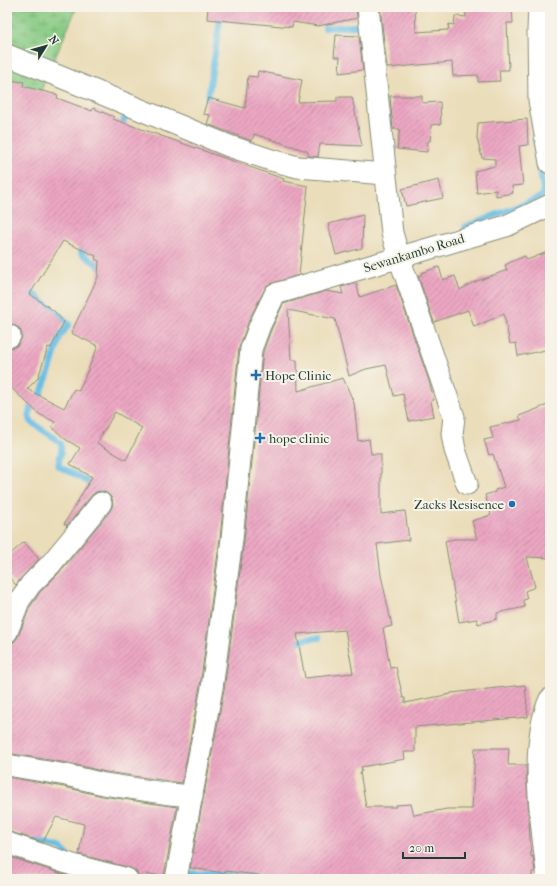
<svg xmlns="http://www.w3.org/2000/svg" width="557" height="886" font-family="'IM FELL French Canon',serif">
<defs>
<pattern id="wetland-marsh" width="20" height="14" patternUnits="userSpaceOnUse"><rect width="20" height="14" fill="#87ca83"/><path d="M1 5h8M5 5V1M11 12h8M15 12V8" fill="none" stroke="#6ea56c"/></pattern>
<pattern id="building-hatch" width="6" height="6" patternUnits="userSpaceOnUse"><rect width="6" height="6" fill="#eca7c3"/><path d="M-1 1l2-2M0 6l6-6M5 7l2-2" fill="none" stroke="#bf899f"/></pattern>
</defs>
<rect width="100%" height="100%" fill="#f7f3e8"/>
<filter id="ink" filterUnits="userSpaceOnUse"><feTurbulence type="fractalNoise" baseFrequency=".025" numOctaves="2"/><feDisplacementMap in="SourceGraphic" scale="8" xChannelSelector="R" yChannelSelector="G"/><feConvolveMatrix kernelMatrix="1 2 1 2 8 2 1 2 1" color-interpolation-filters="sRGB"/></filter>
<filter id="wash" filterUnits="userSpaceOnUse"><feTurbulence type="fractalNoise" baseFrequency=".012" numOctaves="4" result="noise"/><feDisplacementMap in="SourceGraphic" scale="16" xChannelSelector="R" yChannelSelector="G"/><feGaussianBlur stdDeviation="0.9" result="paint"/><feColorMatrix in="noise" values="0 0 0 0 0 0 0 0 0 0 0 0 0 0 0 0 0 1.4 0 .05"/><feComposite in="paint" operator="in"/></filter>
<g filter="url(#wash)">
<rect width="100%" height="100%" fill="#eaddb9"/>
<polygon fill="url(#wetland-marsh)" stroke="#53845c" points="7,7 77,7 7,169"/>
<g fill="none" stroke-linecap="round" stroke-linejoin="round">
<g stroke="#69bfe6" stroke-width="6">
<polyline points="325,28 368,25"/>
<polyline points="208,98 222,7"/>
<polyline points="121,129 127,110"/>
<polyline points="535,136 544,195"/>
<polyline points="465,227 536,199 550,191"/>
<polyline points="85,243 81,253 98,265 103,272"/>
<path d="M23 289 34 294 69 324 60 337 49 373 41 393 31 406 29 416 31 422 53 437 61 444V452L58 466C75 475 89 479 100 496V500"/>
<polyline points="305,639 319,638"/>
<polyline points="292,643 308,639"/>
<polyline points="36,842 61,848 69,856"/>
<polyline points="184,869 184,873 219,875 236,874 249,875 262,874"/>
<polyline points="129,873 167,879 171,878 172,876"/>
</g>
</g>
<g id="blocks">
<g fill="url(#building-hatch)" fill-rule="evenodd">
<polygon points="208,7 356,7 357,18 318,26 293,22 292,27 207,19"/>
<polygon points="380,7 415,7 416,32 448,30 449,24 454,25 455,16 466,17 465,10 488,8 488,7 512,7 513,23 507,23 509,70 499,70 500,81 478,82 478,75 453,76 452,62 387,68"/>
<polygon points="336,35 359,36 363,70 339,73 340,57 334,57"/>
<polygon points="258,71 302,80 298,102 337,101 337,97 352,97 362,146 320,144 318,157 309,156 307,151 254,134 252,141 207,124 210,115 203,114 208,98 245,108 248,76 257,77"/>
<path d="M7 80 24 82 23 86 58 95 57 98 92 111 93 108 114 117 113 119 284 179 283 181 308 186 299 275 267 285 249 320 239 348 220 538 200 686 182 783 106 772 68 763 7 753V644L14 642 18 637 30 607 40 592 59 573 110 511 113 505 112 498 108 494 103 491 96 492 92 495 66 527 67 525 64 524 92 477 70 464 80 448 65 439 52 427 55 422 39 414 7 384V347L13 348 18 345 21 339 22 334 19 328 14 325 7 323ZM63 241 96 256 95 259 99 261 98 277 71 333 98 346 79 391 74 389 64 408 27 389 38 378 48 347 51 348 64 322 54 311 30 294ZM115 412 142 428 126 460 97 443Z"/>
<polygon points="390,96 422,96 422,103 440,102 441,124 431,125 430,141 428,141 427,152 397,149 400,129 393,129"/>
<polygon points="527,119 528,145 519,146 523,185 512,186 513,193 496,196 496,190 477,193 475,171 495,166 495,159 482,158 477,138 478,123"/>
<polygon points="439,180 443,198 406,206 402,189"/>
<polygon points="363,215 362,248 336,255 328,224"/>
<polygon points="550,251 550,349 518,356 516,343 510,344 504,314 474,327 468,310 434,322 418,276 422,275 421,273 439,267 443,280 455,276 460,290 472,283 507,270 505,265 513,261 525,256 527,260"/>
<path d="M356 283 360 297 396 285 429 381 434 400 431 401 434 416 409 421 403 394 394 396 386 365 366 369 349 376 335 319 288 310 291 360H297L298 391 343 378 354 403 358 441 369 439 371 454H381V514L405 511 409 540 377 544 381 575 392 626 383 628 390 668 396 667 403 698H405V703L451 694V693L525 685 528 717 415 727V752H404L405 759 361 767 362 771 360 772 366 807H396V805L411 804 414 815 447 809H472L475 748H509L508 765H526L531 857 533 856 535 872H532V879H258V875L225 871 224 873 190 868 224 690 244 541 263 352 271 330 283 304 326 291 343 294 341 287ZM345 630 353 673 305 678 297 634Z"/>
<polygon points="550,404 550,558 527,557 535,587 525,591 527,599 523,600 525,607 497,613 497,619 478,624 477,619 459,622 445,541 454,539 477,539 472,521 491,515 485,495 495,492 495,490 504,487 493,454 489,455 484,440 493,438 490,427 521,420 519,416"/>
<polygon points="24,542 39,559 23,576 16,585 7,575 7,557"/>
<polygon points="7,777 64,787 102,796 177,807 164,876 147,874 147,879 139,879 138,875 136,871 130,868 79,854 84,824 56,817 43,842 7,831"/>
<polygon points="7,856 68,876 68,879 7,879"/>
</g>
</g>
</g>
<g filter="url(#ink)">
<use href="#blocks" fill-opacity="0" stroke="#848d76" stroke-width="1"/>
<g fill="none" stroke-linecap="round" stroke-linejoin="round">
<defs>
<g id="minor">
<polyline points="368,7 392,233 399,257 454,417 452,434 455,450 467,484"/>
<polyline points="539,7 538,30 539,100 550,163"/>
<polyline points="7,55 229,146 271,160 298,167 385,174"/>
<polyline points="7,335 10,336"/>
<polyline points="7,632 19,601 31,584 50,565 101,503"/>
<polyline points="7,765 66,775 104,784 170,794 192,796"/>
<polyline points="7,843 76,866 127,879"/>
<polyline points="176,879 212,688 232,539 251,349 260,325 275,294 506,226 550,205"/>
<path d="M548 879C542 829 528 746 550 699"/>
</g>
</defs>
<use href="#minor" stroke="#848d76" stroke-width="23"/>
<use href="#minor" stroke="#fff" stroke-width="21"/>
</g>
</g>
<g fill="#1f6fb2" stroke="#f7f3e8" stroke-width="1.5">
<path d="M254 369h4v4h4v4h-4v4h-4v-4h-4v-4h4z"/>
<path d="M258 432h4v4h4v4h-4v4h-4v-4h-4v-4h4z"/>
<circle cx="512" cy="504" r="4"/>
</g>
<g text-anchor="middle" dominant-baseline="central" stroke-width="4" stroke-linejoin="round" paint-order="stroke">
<g font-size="13" fill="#1f3d34" stroke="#f7f3e8">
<text transform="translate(414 253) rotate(-17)">Sewankambo Road</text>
</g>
<g font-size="13" fill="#1f3d34" stroke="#f7f3e8" text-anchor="start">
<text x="265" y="375">Hope Clinic</text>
<text x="269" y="438">hope clinic</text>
<text x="504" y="504" text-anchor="end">Zacks Resisence</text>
</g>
</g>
<rect width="557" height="886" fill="none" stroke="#f7f3e8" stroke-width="24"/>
<g transform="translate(46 46) rotate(53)" stroke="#f7f3e8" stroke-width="3" paint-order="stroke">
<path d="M0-3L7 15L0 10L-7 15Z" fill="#1f3d34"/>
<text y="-6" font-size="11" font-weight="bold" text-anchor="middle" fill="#1f3d34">N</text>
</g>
<path d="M403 852v6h62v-6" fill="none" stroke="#1f3d34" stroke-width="2"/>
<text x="409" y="852" font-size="12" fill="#1f3d34" stroke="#f7f3e8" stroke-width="3" paint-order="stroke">20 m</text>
</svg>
